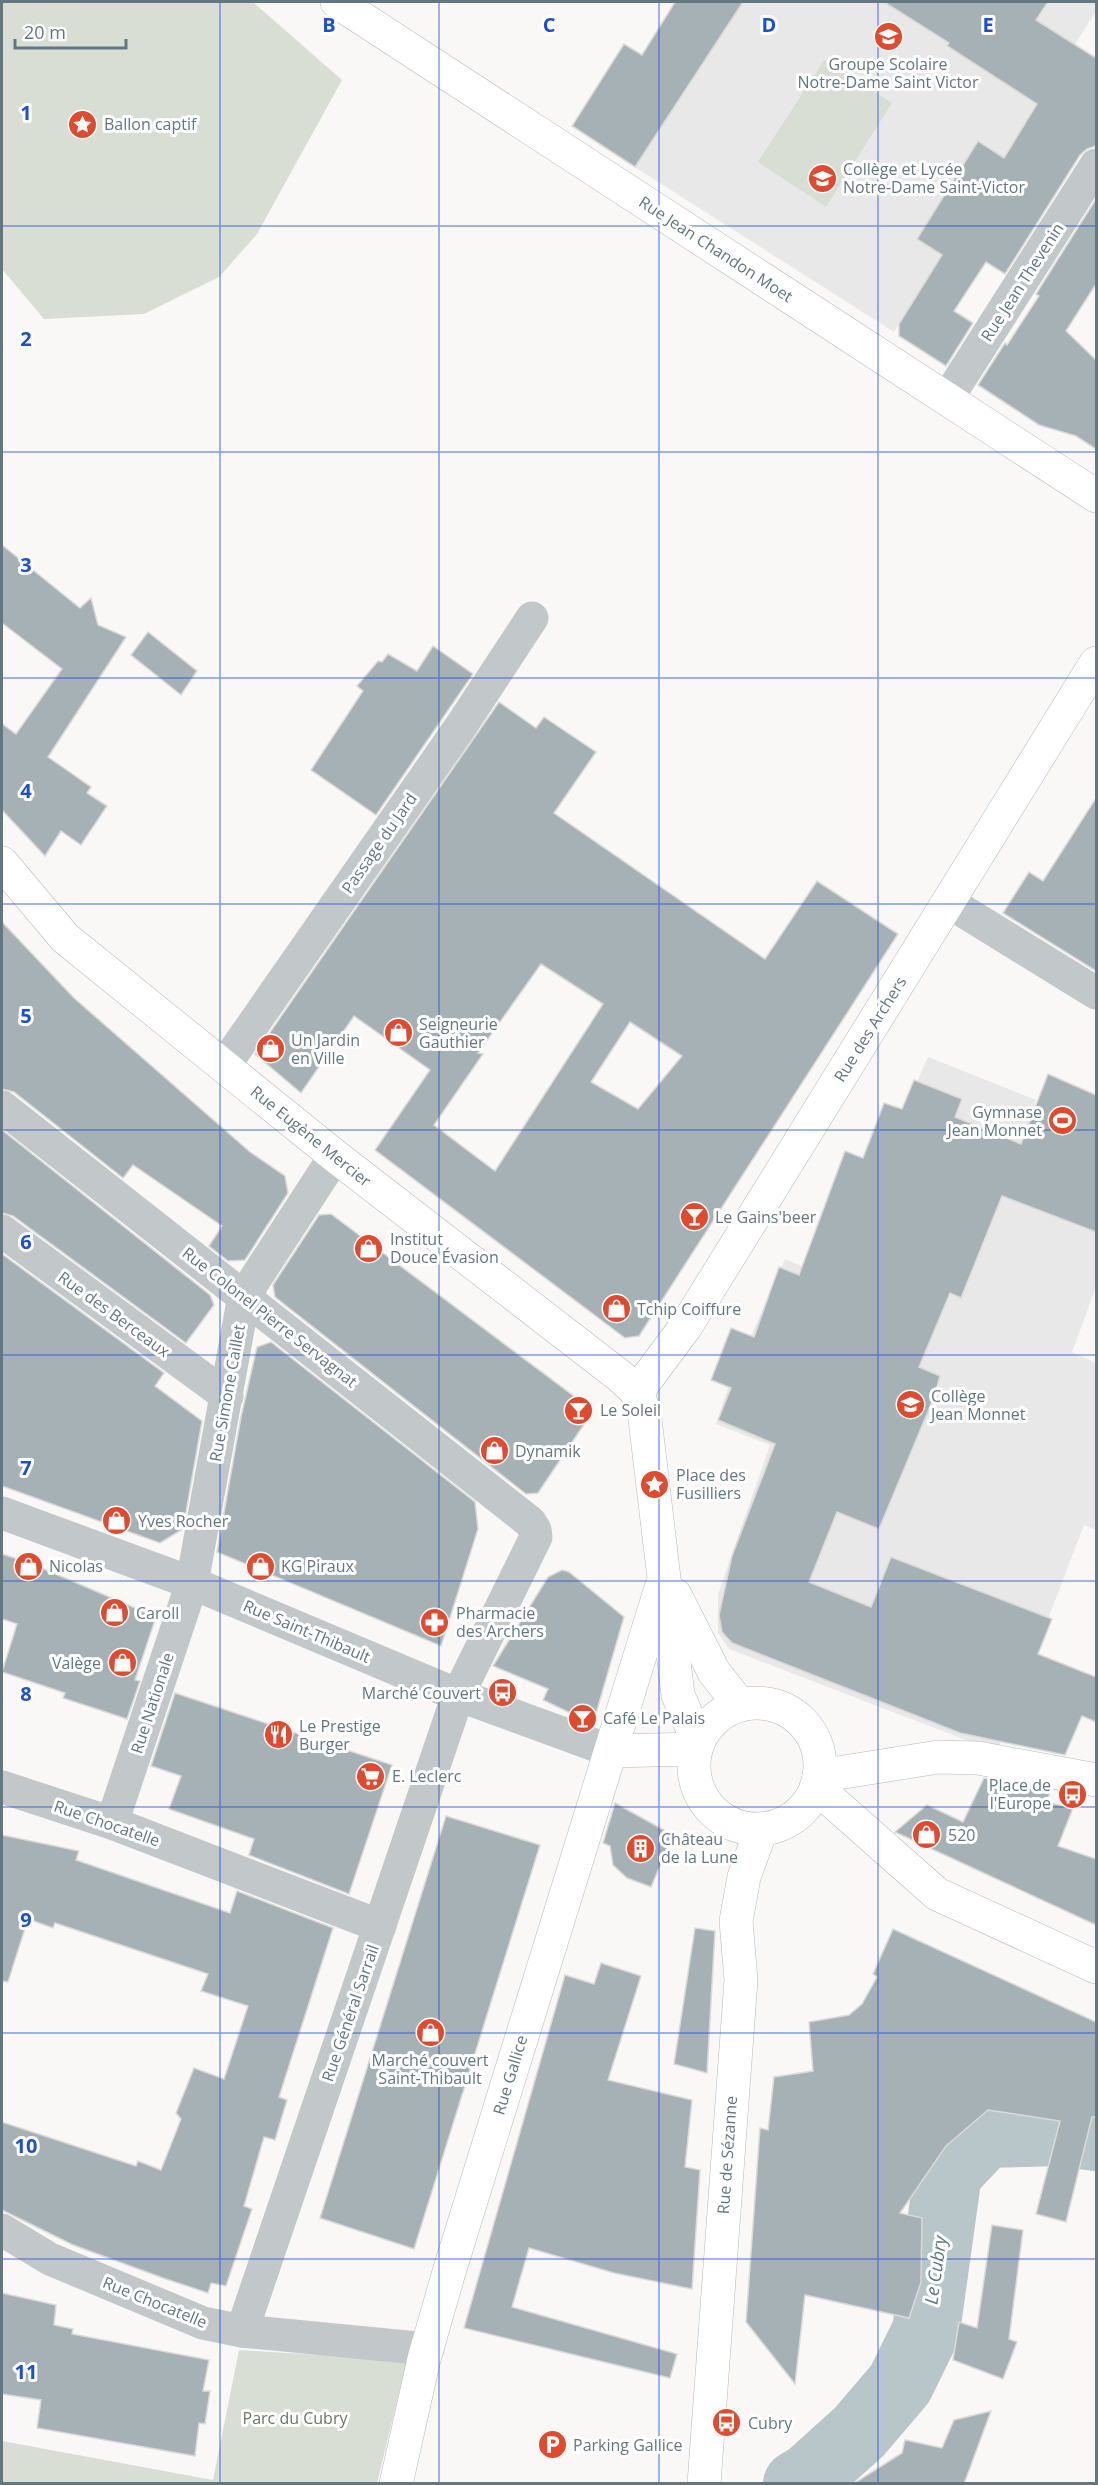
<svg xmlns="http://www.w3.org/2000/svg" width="1098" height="2485" font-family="'Open Sans',sans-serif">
<rect width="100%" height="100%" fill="#f9f8f6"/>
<g fill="#e7e8e7">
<polygon points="706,2 1096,2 1096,11 894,332 611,152"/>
<polygon points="928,1057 1036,1100 1017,1153 1096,1183 1096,1287 1072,1352 1096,1363 1096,1530 1084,1525 997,1752 729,1649 718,1633 718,1594 770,1445 716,1424 729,1385 711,1378 727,1336 748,1343 785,1259 804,1267 862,1166 901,1118"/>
</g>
<g fill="#d9ded5">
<polygon points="2,2 253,2 342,80 257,234 219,277 144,314 44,319 2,269"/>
<polygon points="824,60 892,103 826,207 758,162"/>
<polygon points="239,2350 407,2360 377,2483 2,2483 2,2441 213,2480"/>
</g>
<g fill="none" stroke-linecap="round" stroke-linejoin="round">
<polyline stroke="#b9c6c9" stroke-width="68" points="797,2484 809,2477 859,2432 900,2384 926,2331 948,2173 985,2134 1060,2132 1096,2137"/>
</g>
<g fill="#a6b1b5" stroke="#dadad8" stroke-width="1.5" fill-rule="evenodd">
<polygon points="675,2 743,2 635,167 572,126 624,44 642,55"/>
<polygon points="884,2 1048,2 1036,20 1096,58 1096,146 1087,149 1080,155 1005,274 986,262 954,311 973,323 946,366 899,336 899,324 942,255 917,239 978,141 1004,158 1037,104 947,46 949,43"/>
<polygon points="1096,199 1096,284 1066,331 1096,360 1096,449 1076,436 1039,425 978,385 1005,343 1007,345 1039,296 1036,294"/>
<polygon points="2,545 80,608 91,598 98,625 126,637 48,757 91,787 87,793 107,806 81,845 61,831 45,856 2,810 2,724 16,734 62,669 2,623"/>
<polygon points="148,632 197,671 181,695 131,655"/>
<polygon points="433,646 473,674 376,815 311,770 363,691 357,686 378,661 382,662 388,654 417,671"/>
<path d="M499 702 536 728 544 717 596 752 554 813 765 959 817 881 898 934 639 1336 625 1338 375 1150 430 1070 354 1016 301 1093 255 1054ZM541 964 603 1004 495 1171 434 1125 483 1054 478 1053ZM630 1022 682 1056 638 1109 591 1082Z"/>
<polygon points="1096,798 1096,971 1003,913 1029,872 1043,881"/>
<polygon points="2,922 74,998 250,1152 285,1176 288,1193 245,1260 228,1261 209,1246 222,1226 133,1165 123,1178 14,1092 2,1089"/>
<polygon points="1048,1074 1096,1095 1096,1232 1002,1196 961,1298 950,1293 919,1367 940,1376 934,1397 879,1529 837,1512 809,1582 871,1607 891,1557 1052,1619 1038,1654 1096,1677 1096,1722 1082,1716 1065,1755 960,1733 732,1643 722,1632 719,1615 732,1556 775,1444 718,1420 731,1388 711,1380 731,1328 754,1337 779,1267 799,1275 845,1151 863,1158 884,1103 902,1109 914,1080 962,1099 955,1117 1021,1144"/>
<polygon points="2,1130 210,1295 214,1305 186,1343 13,1216 2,1213"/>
<polygon points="331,1214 587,1406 589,1417 538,1493 526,1494 275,1297 273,1285 319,1215"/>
<polygon points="2,1254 164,1373 155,1386 202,1421 183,1529 160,1543 2,1486"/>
<polygon points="271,1342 475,1502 478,1529 441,1646 217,1552 241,1417 257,1347"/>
<polygon points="2,1554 30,1563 156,1617 135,1680 140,1681 127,1719 63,1698 65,1693 2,1672 17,1624 2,1619"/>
<polygon points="562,1570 569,1572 624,1617 597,1710 591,1723 543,1700 548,1689 493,1666 548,1577"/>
<polygon points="175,1693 392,1765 349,1894 249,1855 254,1839 169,1809 181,1776 151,1766"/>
<polygon points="984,1778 1051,1791 1046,1802 1073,1808 1058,1846 1096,1859 1096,1925 895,1832 927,1805 963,1822"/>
<polygon points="615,1803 673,1835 651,1887 627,1878 613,1865 610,1846 603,1843"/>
<polygon points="446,1816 540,1845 414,2249 320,2218"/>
<polygon points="2,1835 79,1851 76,1860 230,1913 237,1891 333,1928 279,2097 287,2100 275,2140 264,2137 244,2206 252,2209 226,2286 211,2283 208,2293 163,2278 73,2245 2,2210 2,2122 136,2166 138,2161 161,2170 181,2119 176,2113 194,2068 224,2079 248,2006 201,1991 208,1974 55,1923 53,1928 28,1919 8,1982 2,1981"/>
<polygon points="695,1928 715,1931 707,2073 674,2064"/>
<polygon points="893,1929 1096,2022 1096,2117 1092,2117 1066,2222 1036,2214 1060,2121 988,2110 946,2146 900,2213 922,2218 921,2282 909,2318 805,2295 795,2384 746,2322 760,2128 768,2130 774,2077 813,2071 809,2022 849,2015 862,2004 877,1977 873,1974"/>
<polygon points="601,1963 641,1976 608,2080 692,2100 685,2167 700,2170 692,2289 614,2273 529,2248 512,2307 677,2354 670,2378 464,2328 565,1975 594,1984"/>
<polygon points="992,2225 1023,2230 1009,2339 1017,2342 1003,2379 953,2360 959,2322 977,2328"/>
<polygon points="2,2293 56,2305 54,2325 73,2329 72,2334 209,2360 203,2391 210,2391 205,2424 199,2423 195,2456 37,2428 41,2400 2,2394"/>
<polygon points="991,2411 964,2484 853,2484 902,2453 905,2440 942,2448 954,2420"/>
</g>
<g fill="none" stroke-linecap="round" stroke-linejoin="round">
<defs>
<g id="major">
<polyline points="337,2 1096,496"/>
<polyline points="2,863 65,938 335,1156 621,1377 637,1392 644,1411 678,1695 698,1742"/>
<polyline points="637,1392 686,1326 1096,663"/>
<polyline points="675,1595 714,1672 740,1705"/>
<circle cx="757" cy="1766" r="63"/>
<polyline points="611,1751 696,1749"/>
<polyline points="819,1776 938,1757 978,1758 1096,1780"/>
<polyline points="816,1787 937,1894 1096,1967"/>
<polyline points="396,2484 424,2359 449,2272 661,1588"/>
<polyline points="704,2484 741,1980 736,1921 744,1877 761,1830"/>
</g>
</defs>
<use href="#major" stroke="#b3b9bc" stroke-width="34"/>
<g stroke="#c2c7ca" stroke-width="33">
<polyline points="947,399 1096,165"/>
<polyline points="950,903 1096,993"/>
<polyline points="224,1066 461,726 532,618"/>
<polyline points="2,1107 530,1522 535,1530 536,1537 458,1695 242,2331"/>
<polyline points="2,1231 227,1396"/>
<polyline points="2,1513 192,1583 458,1695 611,1751"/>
<polyline points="2,1787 112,1823 380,1926"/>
<polyline points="112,1823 192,1583 244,1296 335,1156"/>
<polyline points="2,2230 50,2259 203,2323 242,2331 428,2349"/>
</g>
<use href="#major" stroke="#fff" stroke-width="33"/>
</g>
<path fill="none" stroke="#1d4ed8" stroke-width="1.5" stroke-opacity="0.55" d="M220 2V2484M439 2V2484M659 2V2484M878 2V2484M2 226H1096M2 452H1096M2 678H1096M2 904H1096M2 1130H1096M2 1355H1096M2 1581H1096M2 1807H1096M2 2033H1096M2 2259H1096"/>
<defs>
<symbol id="school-disc" viewBox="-11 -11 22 22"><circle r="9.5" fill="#e04a2f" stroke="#fff"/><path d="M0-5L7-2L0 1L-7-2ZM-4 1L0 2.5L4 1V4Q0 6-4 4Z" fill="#fff"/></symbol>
<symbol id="sight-disc" viewBox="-11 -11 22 22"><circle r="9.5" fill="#e04a2f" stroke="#fff"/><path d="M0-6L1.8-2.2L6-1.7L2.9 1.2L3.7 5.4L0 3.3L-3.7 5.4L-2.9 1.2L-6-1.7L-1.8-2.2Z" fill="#fff"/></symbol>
<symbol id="shop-disc" viewBox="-11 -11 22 22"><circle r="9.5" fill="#e04a2f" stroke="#fff"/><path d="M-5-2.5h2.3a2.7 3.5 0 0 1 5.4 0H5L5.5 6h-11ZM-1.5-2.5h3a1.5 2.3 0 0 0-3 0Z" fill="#fff"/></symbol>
<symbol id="stadium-disc" viewBox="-11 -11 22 22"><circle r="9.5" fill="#e04a2f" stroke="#fff"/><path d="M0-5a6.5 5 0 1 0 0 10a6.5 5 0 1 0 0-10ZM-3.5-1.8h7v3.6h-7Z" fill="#fff"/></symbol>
<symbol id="bar-disc" viewBox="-11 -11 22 22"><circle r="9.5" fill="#e04a2f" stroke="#fff"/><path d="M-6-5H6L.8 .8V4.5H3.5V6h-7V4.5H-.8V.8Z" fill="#fff"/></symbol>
<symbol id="pharmacy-disc" viewBox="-11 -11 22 22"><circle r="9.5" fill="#e04a2f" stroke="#fff"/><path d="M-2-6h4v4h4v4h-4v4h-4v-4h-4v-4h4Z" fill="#fff"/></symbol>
<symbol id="bus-disc" viewBox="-11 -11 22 22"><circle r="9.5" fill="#e04a2f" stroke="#fff"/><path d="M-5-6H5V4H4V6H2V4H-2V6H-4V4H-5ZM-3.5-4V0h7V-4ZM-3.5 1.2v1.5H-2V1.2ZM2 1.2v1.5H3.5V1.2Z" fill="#fff"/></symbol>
<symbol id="restaurant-disc" viewBox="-11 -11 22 22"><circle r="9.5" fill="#e04a2f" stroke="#fff"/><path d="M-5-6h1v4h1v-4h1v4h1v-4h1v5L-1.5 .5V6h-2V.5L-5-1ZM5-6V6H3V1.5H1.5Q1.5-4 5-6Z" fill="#fff"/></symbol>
<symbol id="supermarket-disc" viewBox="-11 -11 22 22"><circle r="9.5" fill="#e04a2f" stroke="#fff"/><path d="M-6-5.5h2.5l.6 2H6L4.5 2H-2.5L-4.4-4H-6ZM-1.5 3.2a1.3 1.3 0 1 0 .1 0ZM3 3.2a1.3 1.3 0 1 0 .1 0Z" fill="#fff"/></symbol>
<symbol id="building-disc" viewBox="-11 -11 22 22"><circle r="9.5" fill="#e04a2f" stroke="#fff"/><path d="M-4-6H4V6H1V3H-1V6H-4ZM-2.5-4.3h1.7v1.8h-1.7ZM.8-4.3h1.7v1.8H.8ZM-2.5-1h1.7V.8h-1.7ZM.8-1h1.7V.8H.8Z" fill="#fff"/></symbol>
<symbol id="parking-disc" viewBox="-11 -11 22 22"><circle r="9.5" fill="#e04a2f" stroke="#fff"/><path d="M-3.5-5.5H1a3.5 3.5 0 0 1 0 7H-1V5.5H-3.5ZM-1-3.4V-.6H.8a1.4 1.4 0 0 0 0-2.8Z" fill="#fff"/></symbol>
</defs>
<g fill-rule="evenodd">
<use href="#school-disc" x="872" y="20" width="33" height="33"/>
<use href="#sight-disc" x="66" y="108" width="33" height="33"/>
<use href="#school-disc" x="806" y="162" width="33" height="33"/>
<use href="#shop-disc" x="382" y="1016" width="33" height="33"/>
<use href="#shop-disc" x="254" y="1032" width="33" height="33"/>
<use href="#stadium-disc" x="1046" y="1104" width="33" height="33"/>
<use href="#bar-disc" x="678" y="1200" width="33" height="33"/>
<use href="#shop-disc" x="352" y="1232" width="33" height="33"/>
<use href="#shop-disc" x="600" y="1292" width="33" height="33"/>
<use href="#school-disc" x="894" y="1388" width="33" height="33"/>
<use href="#bar-disc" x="562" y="1394" width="33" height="33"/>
<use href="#shop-disc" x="478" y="1434" width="33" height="33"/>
<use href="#sight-disc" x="638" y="1468" width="33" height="33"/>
<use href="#shop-disc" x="100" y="1504" width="33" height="33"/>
<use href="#shop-disc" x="12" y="1550" width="33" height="33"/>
<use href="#shop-disc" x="244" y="1550" width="33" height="33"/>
<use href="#shop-disc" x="98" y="1596" width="33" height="33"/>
<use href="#pharmacy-disc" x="418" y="1606" width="33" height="33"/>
<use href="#shop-disc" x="106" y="1646" width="33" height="33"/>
<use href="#bus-disc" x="486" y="1676" width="33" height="33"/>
<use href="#bar-disc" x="566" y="1702" width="33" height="33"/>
<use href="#restaurant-disc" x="262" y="1718" width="33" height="33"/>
<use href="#supermarket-disc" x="354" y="1760" width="33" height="33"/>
<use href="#bus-disc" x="1056" y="1778" width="33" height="33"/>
<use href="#shop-disc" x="910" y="1818" width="33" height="33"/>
<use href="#building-disc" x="624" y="1832" width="33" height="33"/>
<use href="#shop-disc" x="414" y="2016" width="33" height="33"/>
<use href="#bus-disc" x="710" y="2406" width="33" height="33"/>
<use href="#parking-disc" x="536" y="2428" width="33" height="33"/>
</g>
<g text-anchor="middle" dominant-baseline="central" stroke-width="6" stroke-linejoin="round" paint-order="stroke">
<g font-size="16" fill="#647781" stroke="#fff" text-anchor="start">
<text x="888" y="64" text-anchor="middle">Groupe Scolaire<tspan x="888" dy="18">Notre-Dame Saint Victor</tspan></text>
<text x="104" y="124">Ballon captif</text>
<text x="843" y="169">Collège et Lycée<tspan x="843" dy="18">Notre-Dame Saint-Victor</tspan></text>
<text x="419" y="1024">Seigneurie<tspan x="419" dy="18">Gauthier</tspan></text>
<text x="291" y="1040">Un Jardin<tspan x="291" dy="18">en Ville</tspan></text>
<text x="1042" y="1112" text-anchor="end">Gymnase<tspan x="1042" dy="18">Jean Monnet</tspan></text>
<text x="715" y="1217">Le Gains'beer</text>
<text x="390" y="1239">Institut<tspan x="390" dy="18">Douce Évasion</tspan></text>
<text x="637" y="1309">Tchip Coiffure</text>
<text x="931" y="1396">Collège<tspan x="931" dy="18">Jean Monnet</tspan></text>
<text x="600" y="1410">Le Soleil</text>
<text x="515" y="1451">Dynamik</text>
<text x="676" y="1475">Place des<tspan x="676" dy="18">Fusilliers</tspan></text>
<text x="138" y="1521">Yves Rocher</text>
<text x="49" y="1566">Nicolas</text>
<text x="281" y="1566">KG Piraux</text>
<text x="136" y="1613">Caroll</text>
<text x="456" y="1613">Pharmacie<tspan x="456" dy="18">des Archers</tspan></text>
<text x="101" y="1663" text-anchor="end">Valège</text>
<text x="481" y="1693" text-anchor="end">Marché Couvert</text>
<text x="603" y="1718">Café Le Palais</text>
<text x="299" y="1726">Le Prestige<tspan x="299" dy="18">Burger</tspan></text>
<text x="392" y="1776">E. Leclerc</text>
<text x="1051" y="1785" text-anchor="end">Place de<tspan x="1051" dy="18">l'Europe</tspan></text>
<text x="948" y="1835">520</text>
<text x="661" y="1839">Château<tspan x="661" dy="18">de la Lune</tspan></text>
<text x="430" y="2060" text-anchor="middle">Marché couvert<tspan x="430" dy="18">Saint-Thibault</tspan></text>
<text x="748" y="2423">Cubry</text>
<text x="573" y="2445">Parking Gallice</text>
</g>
<g font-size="16" fill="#647781" stroke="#fff">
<text transform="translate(716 249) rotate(33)">Rue Jean Chandon Moet</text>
<text transform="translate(1022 282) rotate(-57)">Rue Jean Thevenin</text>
<text transform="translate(379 843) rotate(-55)">Passage du Jard</text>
<text transform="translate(870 1029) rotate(-58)">Rue des Archers</text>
<text transform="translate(311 1136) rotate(39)">Rue Eugène Mercier</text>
<text transform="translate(114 1314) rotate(36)">Rue des Berceaux</text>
<text transform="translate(270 1317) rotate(38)">Rue Colonel Pierre Servagnat</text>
<text transform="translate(227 1393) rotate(-80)">Rue Simone Caillet</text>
<text transform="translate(307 1631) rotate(23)">Rue Saint-Thibault</text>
<text transform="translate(152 1703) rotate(-72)">Rue Nationale</text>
<text transform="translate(107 1823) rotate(19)">Rue Chocatelle</text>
<text transform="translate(350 2013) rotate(-71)">Rue Général Sarrail</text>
<text transform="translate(510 2075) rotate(-73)">Rue Gallice</text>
<text transform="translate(727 2155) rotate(-86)">Rue de Sézanne</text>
<text transform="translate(155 2302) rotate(22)">Rue Chocatelle</text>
</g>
<g font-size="16" fill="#687963" stroke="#fff">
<text x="295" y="2418">Parc du Cubry</text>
</g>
<g font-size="18" font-style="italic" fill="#5f767b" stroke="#fff">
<text transform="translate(935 2270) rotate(-82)">Le Cubry</text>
</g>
</g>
<g font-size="20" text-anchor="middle" font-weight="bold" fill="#1d4ed8" stroke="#fff" stroke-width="6" stroke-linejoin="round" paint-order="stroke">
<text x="329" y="32">B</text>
<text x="549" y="32">C</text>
<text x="769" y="32">D</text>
<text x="988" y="32">E</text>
<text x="26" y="120">1</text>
<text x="26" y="346">2</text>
<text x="26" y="572">3</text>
<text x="26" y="798">4</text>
<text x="26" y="1023">5</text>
<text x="26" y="1249">6</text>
<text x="26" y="1475">7</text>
<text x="26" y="1701">8</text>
<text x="26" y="1927">9</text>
<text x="26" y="2153">10</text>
<text x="26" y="2379">11</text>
</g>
<rect width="1098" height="2485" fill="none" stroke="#647781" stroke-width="6"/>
<path d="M15 39v9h111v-9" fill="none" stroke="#647781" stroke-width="3"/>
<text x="24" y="39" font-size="18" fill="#647781" stroke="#ffffff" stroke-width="4.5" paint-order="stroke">20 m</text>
</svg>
